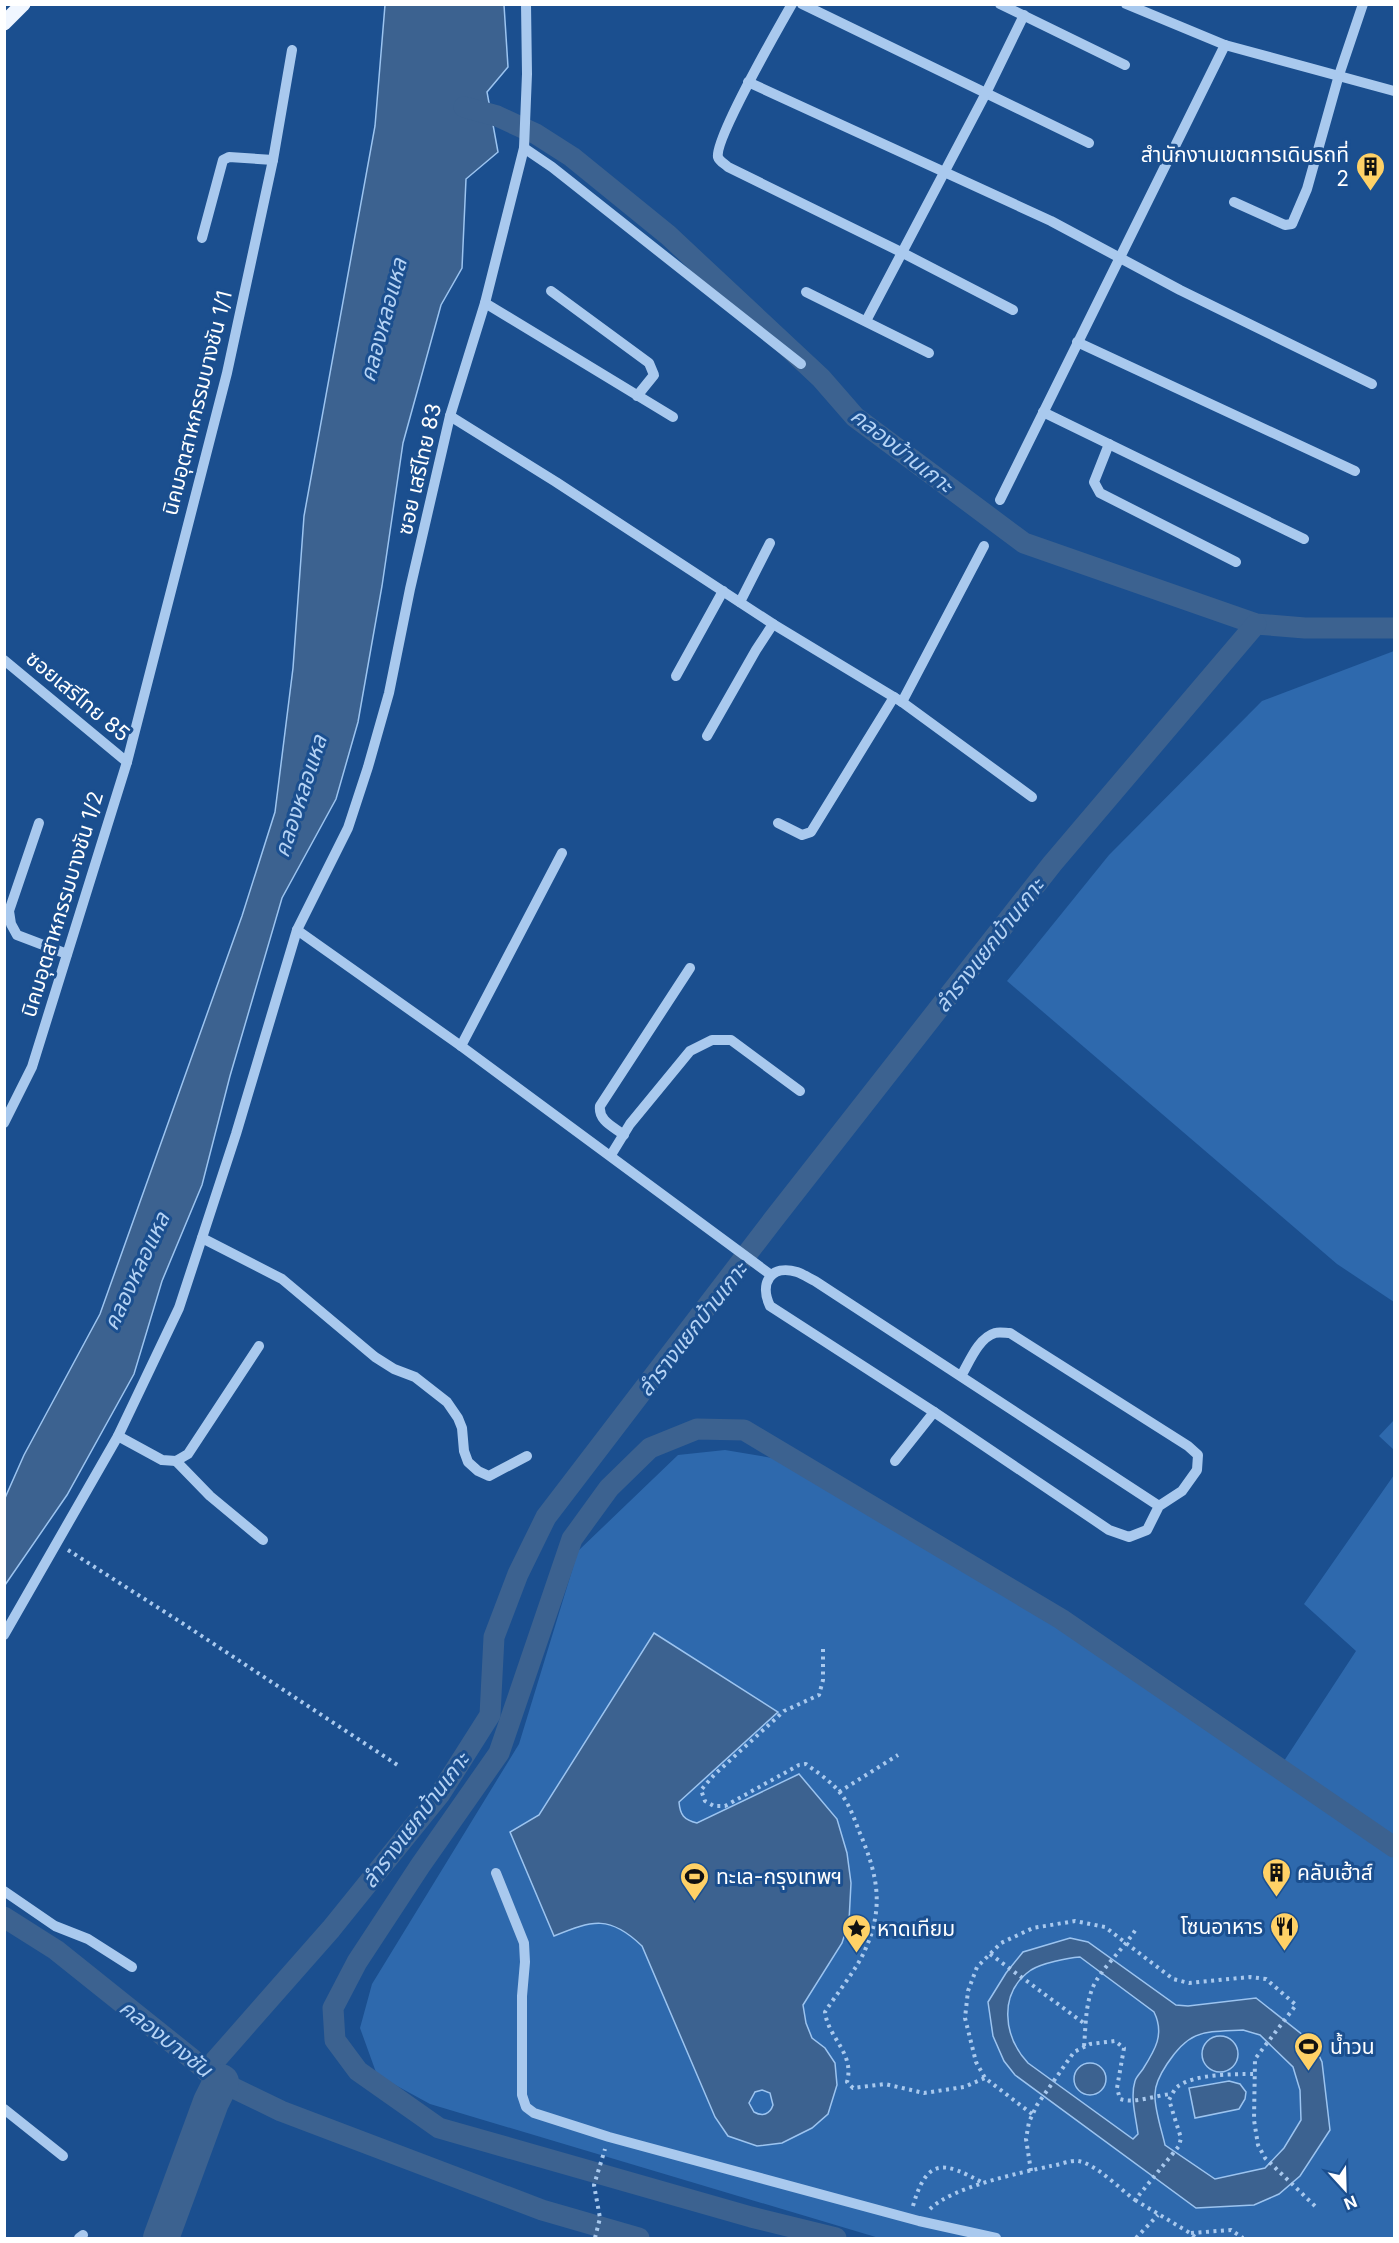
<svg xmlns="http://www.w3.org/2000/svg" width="1399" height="2243" font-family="Inter,'Noto Sans Thai',sans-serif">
<rect width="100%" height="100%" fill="#1b4f8f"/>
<g fill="#2e69ad">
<polygon points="1394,651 1394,1302 1337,1264 1007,981 1109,855 1262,701"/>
<polygon points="1394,1420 1394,1450 1379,1436"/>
<polygon points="725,1450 778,1459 1284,1761 1356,1651 1304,1604 1394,1475 1394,2238 879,2238 430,2104 377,2075 360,2028 372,1984 519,1744 578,1551 678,1455"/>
</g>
<g fill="#3c6290" stroke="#9cc4f0" stroke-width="1.5" fill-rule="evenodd">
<polygon points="385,5 504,5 508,67 487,92 498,152 466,179 462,268 441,305 403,443 382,586 358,722 336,799 282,898 230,1076 202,1185 162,1281 134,1374 67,1495 5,1585 5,1498 24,1455 100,1314 242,916 275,812 293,668 304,516 375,126"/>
<path d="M654 1633 778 1712 679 1802C680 1815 684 1820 697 1823L799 1774 837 1819 847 1853 851 1883 849 1921 842 1943 803 2005 806 2023 812 2038 825 2048 835 2063 837 2085 828 2114 812 2128 782 2143 757 2146 728 2136 715 2117 642 1946C610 1915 593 1920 554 1936L510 1832 539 1815ZM762 2090 770 2093 773 2105C770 2114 763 2117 754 2112L749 2103 755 2092Z"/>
<path d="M1070 1938 1088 1942 1176 2005 1188 2006 1256 1998 1313 2043 1322 2062 1330 2130 1300 2176 1279 2194 1254 2205 1196 2208 1015 2075 1004 2061 993 2036 988 2002 1006 1973 1023 1952ZM1080 1957 1154 2012C1165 2034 1155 2050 1143 2069 1141 2072 1136 2077 1135 2081 1130 2097 1136 2118 1138 2134L1133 2139 1028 2063C1003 2036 998 1993 1031 1970 1042 1963 1068 1958 1080 1957ZM1243 2030 1260 2035 1293 2067 1300 2090 1301 2120 1284 2148 1265 2168 1215 2179 1165 2145C1162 2131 1154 2108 1155 2094 1155 2083 1161 2073 1167 2064 1190 2029 1204 2032 1243 2030Z"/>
<circle cx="1220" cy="2054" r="18"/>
<circle cx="1090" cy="2079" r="16"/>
<polygon points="1229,2081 1240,2084 1246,2092 1245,2099 1239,2109 1195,2118 1189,2088"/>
</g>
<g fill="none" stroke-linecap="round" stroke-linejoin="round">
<g stroke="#3c6290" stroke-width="21">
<polyline points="464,107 497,116 536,134 572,157 668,235 821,378 855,417 1024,543 1256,624 1305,628 1394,628"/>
<polyline points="4,1917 56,1950 221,2082 281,2111 542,2210 639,2238"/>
<polyline points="206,2071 331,1929 440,1794 490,1715 494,1637 518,1574 546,1517 773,1220 1052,864 1256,624"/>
<polyline points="836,2238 751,2217 439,2128 358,2071 335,2040 333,2008 357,1962 420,1866 499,1753 572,1539 609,1488 650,1448 697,1429 744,1430 1061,1619 1394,1847"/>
</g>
<polyline stroke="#3c6290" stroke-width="36" points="161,2238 211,2102 221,2082"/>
<g stroke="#a9c9ee" stroke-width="4" stroke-dasharray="3 4.5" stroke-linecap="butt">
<polyline points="68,1550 182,1623 399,1766"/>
<path d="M823 1649V1680L819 1695 784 1711 714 1775 701 1790 705 1801 714 1806H725L799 1765 806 1764C818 1773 831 1781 841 1794 849 1804 854 1818 859 1831 877 1873 885 1906 865 1950 857 1969 837 1993 825 2012 828 2038 855 2053 847 2082L853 2088 885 2084 924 2093 964 2087 985 2078"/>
<polyline points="839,1792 898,1755"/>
<polyline points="990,1954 1085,2024"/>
<path d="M1084 2046C1086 2025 1085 2000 1096 1981 1107 1963 1124 1948 1136 1929"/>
<polyline points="1032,2114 985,2078 976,2062 965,2018 968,1991 977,1967 1001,1943 1033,1928 1075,1921 1105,1927 1173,1979 1189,1983 1250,1977 1266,1979 1296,2005 1255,2059 1254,2120 1258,2145 1265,2158 1316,2207"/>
<path d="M1031 2171 1026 2139 1029 2122 1037 2105 1074 2052 1090 2044 1115 2041 1124 2048 1117 2088 1120 2099C1136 2104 1155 2095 1172 2094"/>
<polyline points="1135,2200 1190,2233 1196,2238"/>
<path d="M913 2206C927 2156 945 2162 983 2183"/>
<path d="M930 2209C952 2187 1019 2173 1051 2166 1059 2165 1070 2160 1078 2161 1096 2164 1120 2189 1135 2200L1179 2146 1181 2138 1169 2100C1171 2096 1174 2090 1177 2087 1193 2074 1234 2074 1254 2074"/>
<polyline points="1191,2233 1231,2230 1243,2238"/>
<polyline points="595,2238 600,2218 594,2185 605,2149"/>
<polyline points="1136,2238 1158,2215"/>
</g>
<g stroke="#a9c9ee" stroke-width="10">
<path d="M792 4C780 25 714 140 718 157 719 161 725 164 728 167L901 252 1013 310"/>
<polyline points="802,4 1089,143"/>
<polyline points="1000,4 1125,65"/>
<polyline points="1126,4 1225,45 1394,91"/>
<polyline points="748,82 1051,221 1180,290 1372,384"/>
<polyline points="524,148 552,167 801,364"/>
<polyline points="1234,202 1285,225 1292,224 1307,189 1339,75 1363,4"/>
<polyline points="202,238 223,160 229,157 273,160"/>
<polyline points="551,291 649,363 654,375 637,396"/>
<polyline points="806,292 929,353"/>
<polyline points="485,303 673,417"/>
<polyline points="866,321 986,93 1024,15"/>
<polyline points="1077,342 1355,471"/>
<polyline points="1043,412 1304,539"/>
<polyline points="450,416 556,482 773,624 902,702 1032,797"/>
<polyline points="1109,444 1094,482 1100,493 1236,562"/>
<polyline points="1000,500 1225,45"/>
<polyline points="740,602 770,543"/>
<polyline points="4,660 127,762"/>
<polyline points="676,676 723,591"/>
<polyline points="902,702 984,546"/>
<polyline points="707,736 756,650 773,624"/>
<polyline points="39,823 9,911 11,924 17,935 67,954"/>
<polyline points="778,823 802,835 811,832 894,697"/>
<polyline points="297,930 461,1046 771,1275"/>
<polyline points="461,1046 562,853"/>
<polyline points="4,1123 32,1067 127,762 227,373 273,160 292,50"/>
<path d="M624 1135C614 1127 598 1121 600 1106L690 968"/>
<polyline points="611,1155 630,1124 690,1051 712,1040 731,1040 800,1091"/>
<polyline points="202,1238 282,1279 375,1357 394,1369 415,1377 447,1402 458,1418 462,1428 464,1451 468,1462 478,1471 489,1476 527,1456"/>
<path d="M961 1376C969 1363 978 1338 995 1333 999 1332 1006 1333 1010 1333L1188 1446 1198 1455 1197 1470 1182 1491 1159 1506 1147 1530 1129 1537 1109 1530 934 1412 770 1306C759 1283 771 1264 797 1272 803 1274 809 1278 815 1281L1159 1506"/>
<polyline points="118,1436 162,1460 176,1461 188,1454 259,1346"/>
<polyline points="176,1461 210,1496 263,1540"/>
<polyline points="895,1461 934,1412"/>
<polyline points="4,1635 118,1436 179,1308 236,1134 297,930 348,828 368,767 389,693 410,589 450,416 485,303 524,148 527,74 526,4"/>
<polyline points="496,1873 524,1943 525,1962 522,1996 522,2095 526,2107 534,2113 609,2137 919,2221 996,2238"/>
<polyline points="4,1891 55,1926 88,1939 132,1967"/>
<polyline points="4,2109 63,2156"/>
<polyline points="79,2238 83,2235"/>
</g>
<polyline stroke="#f0f6ff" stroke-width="15" points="4,23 23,4"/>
</g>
<defs>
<symbol id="building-pin" viewBox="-11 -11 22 30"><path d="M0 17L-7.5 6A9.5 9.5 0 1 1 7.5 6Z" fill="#ffd166" stroke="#1b4f8f"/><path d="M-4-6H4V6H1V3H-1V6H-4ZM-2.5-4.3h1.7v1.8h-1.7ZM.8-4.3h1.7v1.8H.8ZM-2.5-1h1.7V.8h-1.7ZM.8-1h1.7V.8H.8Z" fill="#111"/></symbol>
<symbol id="stadium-pin" viewBox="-11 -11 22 30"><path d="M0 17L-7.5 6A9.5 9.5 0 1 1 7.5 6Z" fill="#ffd166" stroke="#1b4f8f"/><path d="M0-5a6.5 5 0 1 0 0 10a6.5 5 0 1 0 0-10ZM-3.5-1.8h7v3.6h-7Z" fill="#111"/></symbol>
<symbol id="restaurant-pin" viewBox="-11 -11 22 30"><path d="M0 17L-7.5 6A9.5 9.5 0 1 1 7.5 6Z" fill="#ffd166" stroke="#1b4f8f"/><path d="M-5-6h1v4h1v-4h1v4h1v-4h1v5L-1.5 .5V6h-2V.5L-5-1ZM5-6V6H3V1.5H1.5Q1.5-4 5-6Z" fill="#111"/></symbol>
<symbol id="sight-pin" viewBox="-11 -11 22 30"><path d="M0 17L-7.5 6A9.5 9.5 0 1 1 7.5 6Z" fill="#ffd166" stroke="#1b4f8f"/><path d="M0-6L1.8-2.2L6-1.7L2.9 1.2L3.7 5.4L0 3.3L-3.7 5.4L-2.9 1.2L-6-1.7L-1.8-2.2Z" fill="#111"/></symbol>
</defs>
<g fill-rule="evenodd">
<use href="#building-pin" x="1354" y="150" width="33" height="45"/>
<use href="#building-pin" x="1260" y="1856" width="33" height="45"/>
<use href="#stadium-pin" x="678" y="1860" width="33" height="45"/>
<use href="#restaurant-pin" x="1268" y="1910" width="33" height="45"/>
<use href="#sight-pin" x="840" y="1912" width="33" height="45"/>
<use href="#stadium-pin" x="1292" y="2030" width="33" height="45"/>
</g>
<g text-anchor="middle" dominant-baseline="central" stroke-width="6" stroke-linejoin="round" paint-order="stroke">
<g font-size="21" fill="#fff" stroke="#1b4f8f" text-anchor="start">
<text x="1349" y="154" text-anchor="end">สำนักงานเขตการเดินรถที่<tspan x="1349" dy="24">2</tspan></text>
<text x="1297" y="1872">คลับเฮ้าส์</text>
<text x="716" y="1876">ทะเล-กรุงเทพฯ</text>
<text x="1263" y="1926" text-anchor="end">โซนอาหาร</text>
<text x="877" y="1928">หาดเทียม</text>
<text x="1330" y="2046">น้ำวน</text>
</g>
<g font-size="21" fill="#fff" stroke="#1b4f8f">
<text transform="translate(197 403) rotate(-76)">นิคมอุตสาหกรรมบางชัน 1/1</text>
<text transform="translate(419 469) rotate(-77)">ซอย เสรีไทย 83</text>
<text transform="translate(78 696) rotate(40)">ซอยเสรีไทย 85</text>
<text transform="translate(62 904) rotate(-73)">นิคมอุตสาหกรรมบางชัน 1/2</text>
</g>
<g font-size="22" font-style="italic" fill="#b5d3f5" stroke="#1b4f8f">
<text transform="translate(383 320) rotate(-75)">คลองหลอแหล</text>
<text transform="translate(902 450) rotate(38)">คลองบ้านเกาะ</text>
<text transform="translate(300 796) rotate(-72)">คลองหลอแหล</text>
<text transform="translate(989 945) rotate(-52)">ลำรางแยกบ้านเกาะ</text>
<text transform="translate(136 1271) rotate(-65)">คลองหลอแหล</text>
<text transform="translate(692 1329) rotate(-52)">ลำรางแยกบ้านเกาะ</text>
<text transform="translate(415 1820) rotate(-53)">ลำรางแยกบ้านเกาะ</text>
<text transform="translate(166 2038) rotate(38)">คลองบางชัน</text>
</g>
</g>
<rect width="1399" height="2243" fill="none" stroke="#ffffff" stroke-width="12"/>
<g transform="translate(1345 2189) rotate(158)" stroke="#1b4f8f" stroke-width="4.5" paint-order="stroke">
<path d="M0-4.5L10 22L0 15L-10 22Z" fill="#ffffff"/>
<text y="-9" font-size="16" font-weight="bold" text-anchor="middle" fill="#ffffff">N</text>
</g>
</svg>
